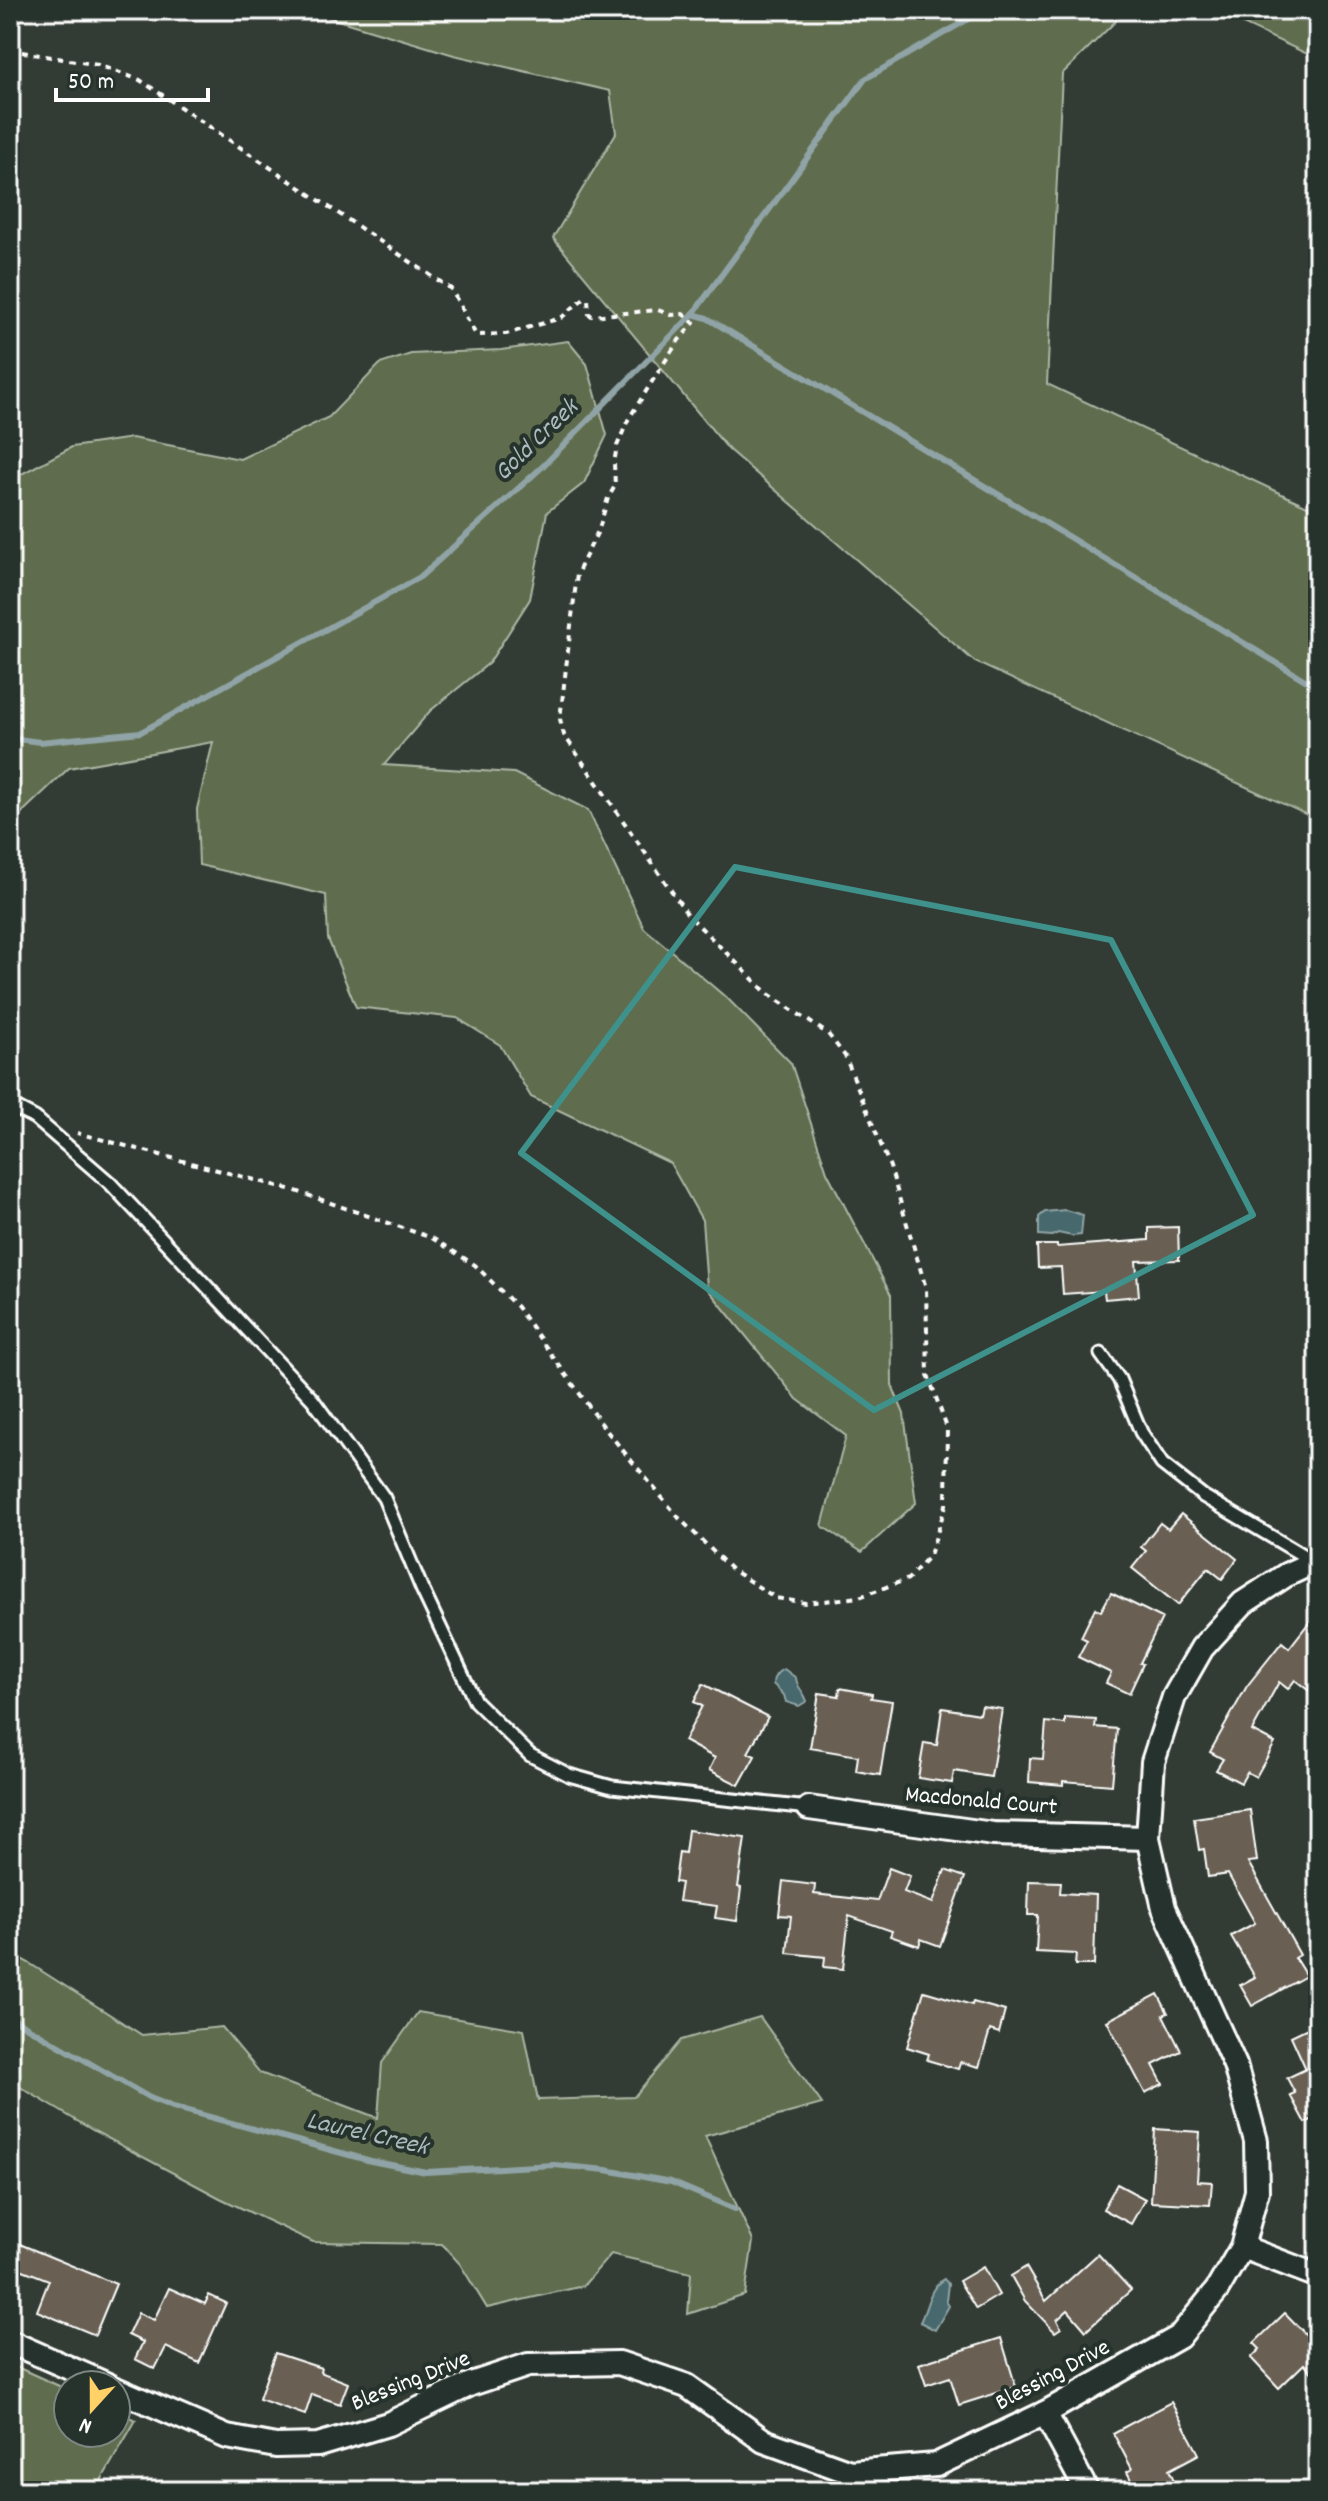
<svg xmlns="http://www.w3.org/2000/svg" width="1328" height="2501" font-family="Dekko,sans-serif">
<rect width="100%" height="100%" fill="#333c34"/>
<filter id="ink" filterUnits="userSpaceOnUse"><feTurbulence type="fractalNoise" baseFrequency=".0125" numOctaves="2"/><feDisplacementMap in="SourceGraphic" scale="16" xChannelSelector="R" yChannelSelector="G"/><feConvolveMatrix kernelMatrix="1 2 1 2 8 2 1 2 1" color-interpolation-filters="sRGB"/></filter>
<g filter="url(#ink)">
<g fill="#5f6c4d" stroke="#afb6a6" stroke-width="2">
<polygon points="304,10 1127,10 1062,74 1047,384 1318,511 1318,820 975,662 729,450 553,238 616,133 610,91 454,55"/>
<polygon points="1213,10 1318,10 1318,59"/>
<polygon points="568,341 587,364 607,435 584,483 547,512 530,599 489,663 430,711 384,765 514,773 588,810 644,928 729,1000 791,1063 827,1172 891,1295 892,1385 904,1414 916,1503 862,1552 822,1526 846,1436 797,1399 707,1288 702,1220 670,1163 531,1097 500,1045 457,1018 356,1007 328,939 326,895 199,865 197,809 213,742 69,768 10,824 10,480 72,447 132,438 240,459 329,417 380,364 411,354 501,350"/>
<polygon points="10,1953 29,1963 142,2035 222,2027 260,2073 378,2118 382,2063 418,2012 524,2030 538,2100 634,2097 681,2040 760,2017 822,2104 705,2136 753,2241 745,2295 688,2314 691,2273 611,2254 583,2286 487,2308 460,2264 442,2244 313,2242 220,2198 94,2131 10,2081"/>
<polygon points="10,2364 68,2390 68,2433 116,2433 116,2411 136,2420 95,2491 10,2491"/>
</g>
<g fill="#46686c" stroke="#90a4a7" stroke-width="2">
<polygon points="1065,1210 1083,1215 1081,1235 1072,1236 1058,1233 1052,1236 1039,1235 1039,1217 1045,1212"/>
<path d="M784 1669 796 1678C797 1688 804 1692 807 1701L799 1706 786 1702 784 1695 773 1684C773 1676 777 1672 784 1669Z"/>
<path d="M944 2279 948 2284 946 2301 949 2306 935 2330 920 2322C928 2307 929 2287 944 2279Z"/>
</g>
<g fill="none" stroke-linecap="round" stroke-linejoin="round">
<g stroke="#90a4a7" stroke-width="6">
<polyline points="693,314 707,318 1305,680 1318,685"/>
<polyline points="10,738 40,742 141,732 420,577 541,468 693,314 865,79 984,10"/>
<polyline points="10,2017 150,2098 173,2107 371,2161 426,2172 554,2165 606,2170 671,2182 735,2209"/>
</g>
</g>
<g fill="#696052" stroke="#fff" stroke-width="2">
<polygon points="1178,1227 1179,1260 1136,1261 1139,1296 1105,1299 1104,1291 1063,1294 1061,1267 1038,1268 1037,1245 1057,1245 1057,1247 1149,1240 1149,1228"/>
<polygon points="1181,1514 1237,1559 1222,1579 1208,1568 1178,1605 1132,1568 1146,1551 1141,1547 1160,1523 1168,1529"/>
<polygon points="1111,1593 1162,1618 1140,1663 1143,1664 1129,1694 1106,1683 1111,1673 1078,1657 1087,1640 1081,1637 1095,1608 1101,1611"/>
<polygon points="1318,1611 1318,1698 1295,1680 1288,1689 1279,1682 1252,1731 1275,1743 1256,1777 1247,1772 1241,1783 1216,1770 1223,1759 1210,1752 1247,1686 1282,1642 1289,1648"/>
<polygon points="703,1684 768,1717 748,1753 755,1756 739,1785 709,1770 715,1758 684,1741 702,1706 694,1702"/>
<polygon points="840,1688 872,1694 871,1698 892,1701 880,1775 856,1771 858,1756 810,1748 819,1693 839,1696"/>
<polygon points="982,1706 1002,1709 991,1777 954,1771 952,1783 918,1778 924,1743 937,1745 942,1708 980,1714"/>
<polygon points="1065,1718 1096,1720 1095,1727 1117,1729 1112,1785 1063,1781 1063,1785 1029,1782 1030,1758 1043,1759 1046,1722 1065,1724"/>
<polygon points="1250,1810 1257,1861 1248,1862 1300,1955 1295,1958 1306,1976 1252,2006 1240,1985 1255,1977 1231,1936 1255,1923 1228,1874 1208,1877 1204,1849 1199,1850 1194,1818"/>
<polygon points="688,1830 745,1838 738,1887 741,1888 737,1921 715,1918 717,1906 678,1901 681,1883 675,1882 679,1852 685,1853"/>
<polygon points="889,1868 910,1876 904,1892 933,1903 945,1870 965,1877 940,1946 921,1939 919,1946 890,1936 892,1931 849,1916 843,1969 824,1967 825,1957 787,1953 791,1916 779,1915 783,1881 815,1885 814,1894 877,1901"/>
<polygon points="1029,1881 1061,1882 1060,1893 1096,1895 1094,1965 1075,1965 1076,1954 1036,1952 1038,1915 1028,1915"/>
<polygon points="924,1991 972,2005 973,2002 1005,2011 999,2033 990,2030 979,2067 960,2062 958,2069 927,2060 929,2054 907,2047"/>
<polygon points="1158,1994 1168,2013 1163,2015 1181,2051 1153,2065 1163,2084 1145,2093 1107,2021"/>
<polygon points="1318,2023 1318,2117 1305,2123 1290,2095 1295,2093 1287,2078 1306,2069 1291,2036"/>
<polygon points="1155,2129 1200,2132 1197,2181 1212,2182 1210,2205 1151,2202"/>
<polygon points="1117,2184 1145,2199 1131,2224 1103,2209"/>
<polygon points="10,2240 116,2284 95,2335 37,2311 49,2280 10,2265"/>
<polygon points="1098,2254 1131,2290 1086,2331 1068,2310 1057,2320 1061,2328 1055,2332 1025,2301 1011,2276 1026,2267 1046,2301"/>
<polygon points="983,2267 999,2295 976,2309 959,2281"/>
<polygon points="169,2288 205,2304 209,2295 226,2303 199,2363 166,2347 155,2369 135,2359 143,2342 128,2335 138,2313 154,2320"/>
<polygon points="1285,2313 1318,2347 1318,2379 1304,2364 1279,2388 1251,2358 1260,2349 1254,2343"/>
<polygon points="1001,2338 1016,2387 959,2405 950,2377 926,2385 919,2364"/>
<polygon points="275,2353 321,2368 320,2372 348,2383 340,2404 312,2394 305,2415 259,2399"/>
<polygon points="1171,2402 1199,2454 1169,2470 1175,2482 1157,2491 1137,2491 1127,2472 1132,2469 1113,2433"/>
</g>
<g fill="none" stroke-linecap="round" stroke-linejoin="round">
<defs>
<g id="lane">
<polyline points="10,1105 35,1118 110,1183 313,1400 384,1498 422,1589 475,1701 530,1755 569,1775 612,1787 809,1808"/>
<polyline points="1101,1354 1119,1379 1141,1432 1162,1464 1203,1496 1314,1562"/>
</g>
<g id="street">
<polyline points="809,1808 993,1834 1148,1838"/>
<polyline points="1242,2247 1318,2276"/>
<polyline points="10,2342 108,2385"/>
<polyline points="116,2389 227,2437 276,2446 318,2445 388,2424 471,2384 528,2365 619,2363 687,2386 764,2441 850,2472 936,2465 1045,2413 1179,2337 1217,2290 1242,2247 1257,2191 1256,2141 1235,2065 1164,1908 1148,1838 1153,1762 1174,1697 1202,1648 1243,1603 1286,1575 1318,1560"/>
<polyline points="1045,2413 1087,2491"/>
</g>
</defs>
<use href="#lane" stroke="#fff" stroke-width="17"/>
<use href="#street" stroke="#fff" stroke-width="28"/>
<polyline stroke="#fff" stroke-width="4" stroke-dasharray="6 6" stroke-linecap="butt" points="10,50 98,65 140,80 451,289 476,335 506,334 561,318 584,298 588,299 589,314 592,316 658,310 671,315 683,314 694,323 679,340 653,380 628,420 617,446 614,463 615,486 608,498 599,529 577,574 560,719 564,735 688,915 767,993 828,1034 845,1056 890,1167 926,1288 928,1375 947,1428 946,1505 930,1555 908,1579 859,1597 806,1603 776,1598 732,1570 679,1518 606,1430 517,1307 475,1265 432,1238 293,1190 77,1133"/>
<use href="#lane" stroke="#26332d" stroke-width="11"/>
<use href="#street" stroke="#26332d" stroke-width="22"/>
</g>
</g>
<path fill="none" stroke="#3f918b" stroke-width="6" stroke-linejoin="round" d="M735 867 1111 940 1253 1215 874 1410 521 1153Z"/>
<g text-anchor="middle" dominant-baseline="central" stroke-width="8" stroke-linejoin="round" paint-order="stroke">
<g font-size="24" fill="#fff" stroke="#26332d">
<text transform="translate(981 1802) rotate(5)">Macdonald Court</text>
<text transform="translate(1053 2376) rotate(-28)">Blessing Drive</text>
<text transform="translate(411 2382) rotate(-22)">Blessing Drive</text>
</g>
<g font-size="26" font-style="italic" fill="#acbbbd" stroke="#26332d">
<text transform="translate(537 441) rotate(-44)">Gold Creek</text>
<text transform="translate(367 2135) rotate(13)">Laurel Creek</text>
</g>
</g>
<rect width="1328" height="2501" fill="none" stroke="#26332d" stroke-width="40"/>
<rect x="20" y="20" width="1288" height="2461" fill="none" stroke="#fff" stroke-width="3" filter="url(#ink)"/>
<g transform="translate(92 2409) rotate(201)"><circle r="38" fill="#26332d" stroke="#7d8581" stroke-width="2"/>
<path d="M0-6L14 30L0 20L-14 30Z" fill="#ffd166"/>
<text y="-12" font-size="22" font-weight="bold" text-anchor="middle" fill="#ffffff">N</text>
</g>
<path d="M56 88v12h152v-12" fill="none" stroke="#ffffff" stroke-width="4"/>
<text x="68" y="88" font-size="24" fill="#ffffff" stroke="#26332d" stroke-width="6" paint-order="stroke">50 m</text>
</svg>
